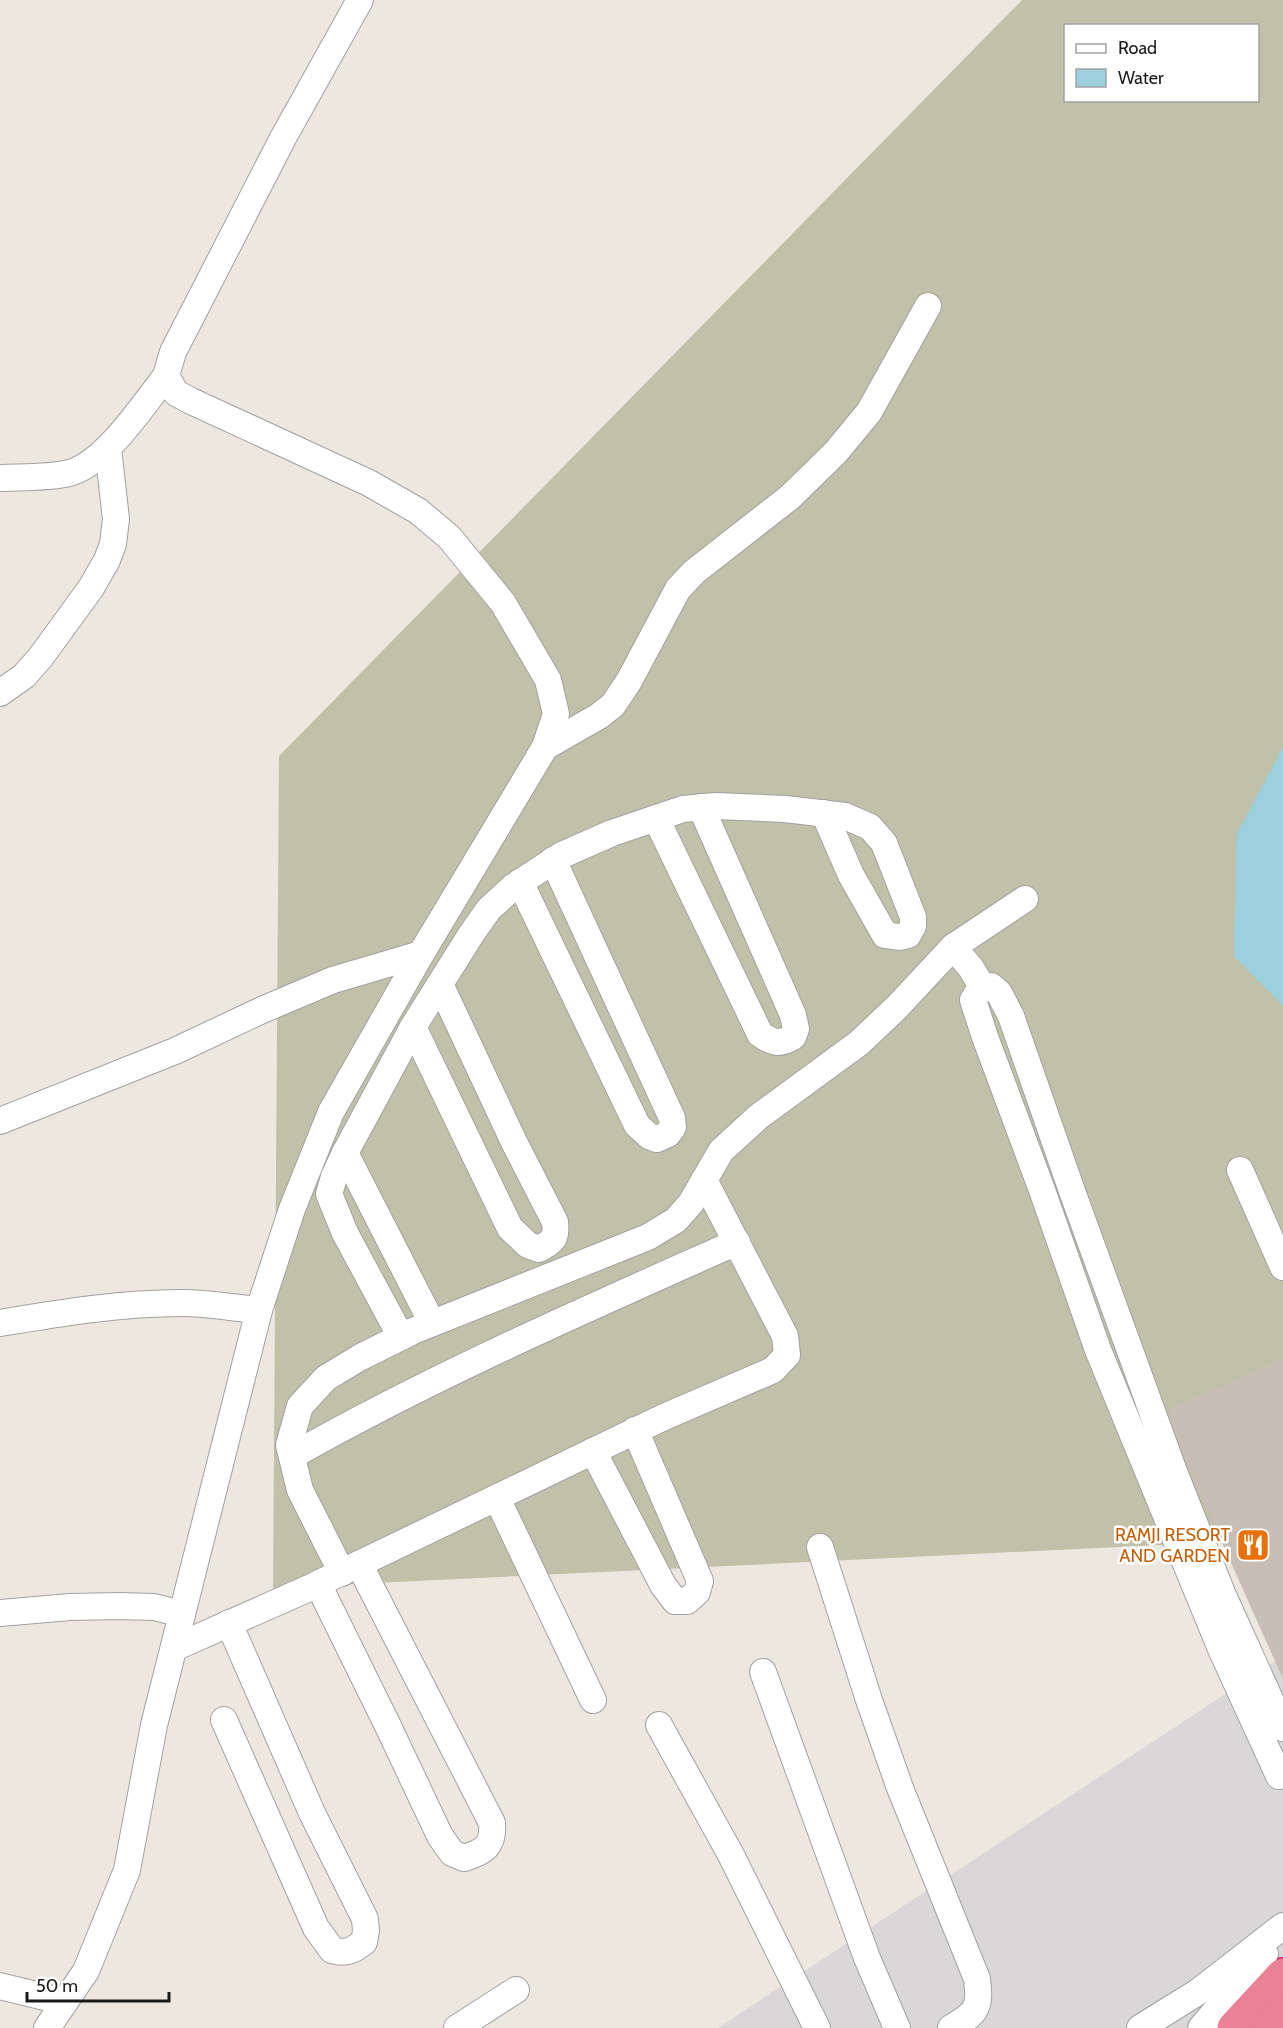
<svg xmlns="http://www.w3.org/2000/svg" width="1283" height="2028" font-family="Cabin,sans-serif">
<rect width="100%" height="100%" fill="#ede8df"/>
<polygon fill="#d9d7d7" points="1283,1656 1283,2028 718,2028"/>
<path fill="#c1c1aa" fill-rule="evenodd" d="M1022 0H1283V1539L273 1588 279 756ZM1066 26H1258V100H1066Z"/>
<polygon fill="#9cd0dd" points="1283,747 1283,1006 1234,956 1237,833"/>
<polygon fill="#c9beb5" points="1283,1359 1283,1679 1186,1462 1168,1410"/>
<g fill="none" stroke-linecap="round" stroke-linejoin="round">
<defs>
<g id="minor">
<path d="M0 478C20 477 51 478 69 473 105 464 143 405 166 376"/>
<polyline points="0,693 24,676 40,658 91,588 107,560 113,544 116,519 108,448"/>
<polyline points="545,747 599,716 613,705 629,681 678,589 694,572 790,497 836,452 869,412 928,306"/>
<path d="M656 818 760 1034C773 1043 779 1045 793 1037L796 1029 793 1015 701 807"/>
<polyline points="520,882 637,1125 649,1136 657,1139 668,1134 673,1127 672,1118 553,860"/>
<polyline points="953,947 971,968 983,988"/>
<path d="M413 1027 510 1228 528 1245 539 1249C553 1241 557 1239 555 1222L514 1142 440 984"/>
<polyline points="0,1121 175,1051 262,1010 333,980 421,954"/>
<polyline points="345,1153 432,1323"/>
<polyline points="1240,1170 1283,1267"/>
<path d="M0 1323C60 1313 121 1303 182 1303 207 1303 234 1308 259 1310"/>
<polyline points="401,1337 345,1233 329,1194 334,1177 345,1153 413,1027 472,933 489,909 513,887 562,855 612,833 683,809 716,806 785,809 845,816 870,827 884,843 913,917 913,926 908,935 899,937 885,935 851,875 824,813"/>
<polyline points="593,1451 663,1585 675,1601 687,1601 697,1592 700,1581 635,1430"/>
<path d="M292 1456C435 1375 587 1309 737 1242"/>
<polyline points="497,1498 593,1700"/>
<path d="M820 1547 869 1700 900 1788 977 1979C981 2009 976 2013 951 2028"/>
<polyline points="342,1573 300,1490 289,1445 300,1406 326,1378 359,1358 413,1331 648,1237 676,1220 691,1203 721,1151 758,1117 859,1043 897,1007 953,947 1025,899"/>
<path d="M318 1584 388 1726 440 1836 452 1853 464 1858C484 1852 494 1846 492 1823L359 1564"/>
<polyline points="0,1613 70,1607 119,1606 154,1607 182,1614"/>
<polyline points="174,1648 307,1589 664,1417 773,1370 787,1355 785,1336 704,1180"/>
<polyline points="763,1672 867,1958 897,2028"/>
<path d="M224 1720 316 1928 332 1950C346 1954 352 1951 364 1942L366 1931 365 1919 312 1813 229 1623"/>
<polyline points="659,1725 731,1855 817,2028"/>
<path d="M1279 1776 1221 1649 1098 1350 1042 1190 985 1037 973 1000C978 991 982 988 991 986L999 993 1011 1016 1072 1191 1173 1469 1222 1593 1283 1728"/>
<polyline points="0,1986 65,2002"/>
<polyline points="47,2028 86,1971 127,1870 154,1725 259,1310 292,1209 331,1112 421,954 545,747 556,714 548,680 503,603 449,537 418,511 369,483 191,401 176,393 166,376 173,352 283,138 360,0"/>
<polyline points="457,2028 516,1990"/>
<polyline points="1140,2028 1198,1992 1283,1926"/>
<polyline points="1201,2028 1265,1954"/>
</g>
<g id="highway">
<polyline points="1234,2028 1283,1975"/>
<polyline points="1271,2028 1283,2015"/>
</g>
</defs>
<use href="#minor" stroke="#a1a1a1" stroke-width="28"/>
<use href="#highway" stroke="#dc1b62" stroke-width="36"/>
<use href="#minor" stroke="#fff" stroke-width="26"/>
<use href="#highway" stroke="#ea8197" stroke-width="33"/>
</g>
<defs>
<symbol id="restaurant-square" viewBox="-11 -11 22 22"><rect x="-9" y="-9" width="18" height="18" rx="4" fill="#e8710a" stroke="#fff"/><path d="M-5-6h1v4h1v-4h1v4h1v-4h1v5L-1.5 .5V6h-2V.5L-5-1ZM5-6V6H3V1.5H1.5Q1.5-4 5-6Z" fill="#fff"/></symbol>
</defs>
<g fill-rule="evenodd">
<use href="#restaurant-square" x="1234" y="1526" width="38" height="38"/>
</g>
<g text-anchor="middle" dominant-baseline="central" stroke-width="5" stroke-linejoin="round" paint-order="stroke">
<g font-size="18" fill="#c56008" stroke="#fff" text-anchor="end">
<text x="1230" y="1535">RAMJI RESORT<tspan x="1230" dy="21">AND GARDEN</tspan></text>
</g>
</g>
<rect x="1064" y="24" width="195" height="78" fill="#ffffff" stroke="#a3a3a3" stroke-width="1.5"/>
<rect x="1076" y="44" width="30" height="9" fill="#ffffff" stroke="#a3a3a3" stroke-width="1.5"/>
<text x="1118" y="54" font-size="18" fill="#1a1a1a">Road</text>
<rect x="1076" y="69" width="30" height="18" fill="#9cd0dd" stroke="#a3a3a3" stroke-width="1.5"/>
<text x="1118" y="84" font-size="18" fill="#1a1a1a">Water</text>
<path d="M27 1992v9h142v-9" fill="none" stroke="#1a1a1a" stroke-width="3"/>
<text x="36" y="1992" font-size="18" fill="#1a1a1a" stroke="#ffffff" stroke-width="4.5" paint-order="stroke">50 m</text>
</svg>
